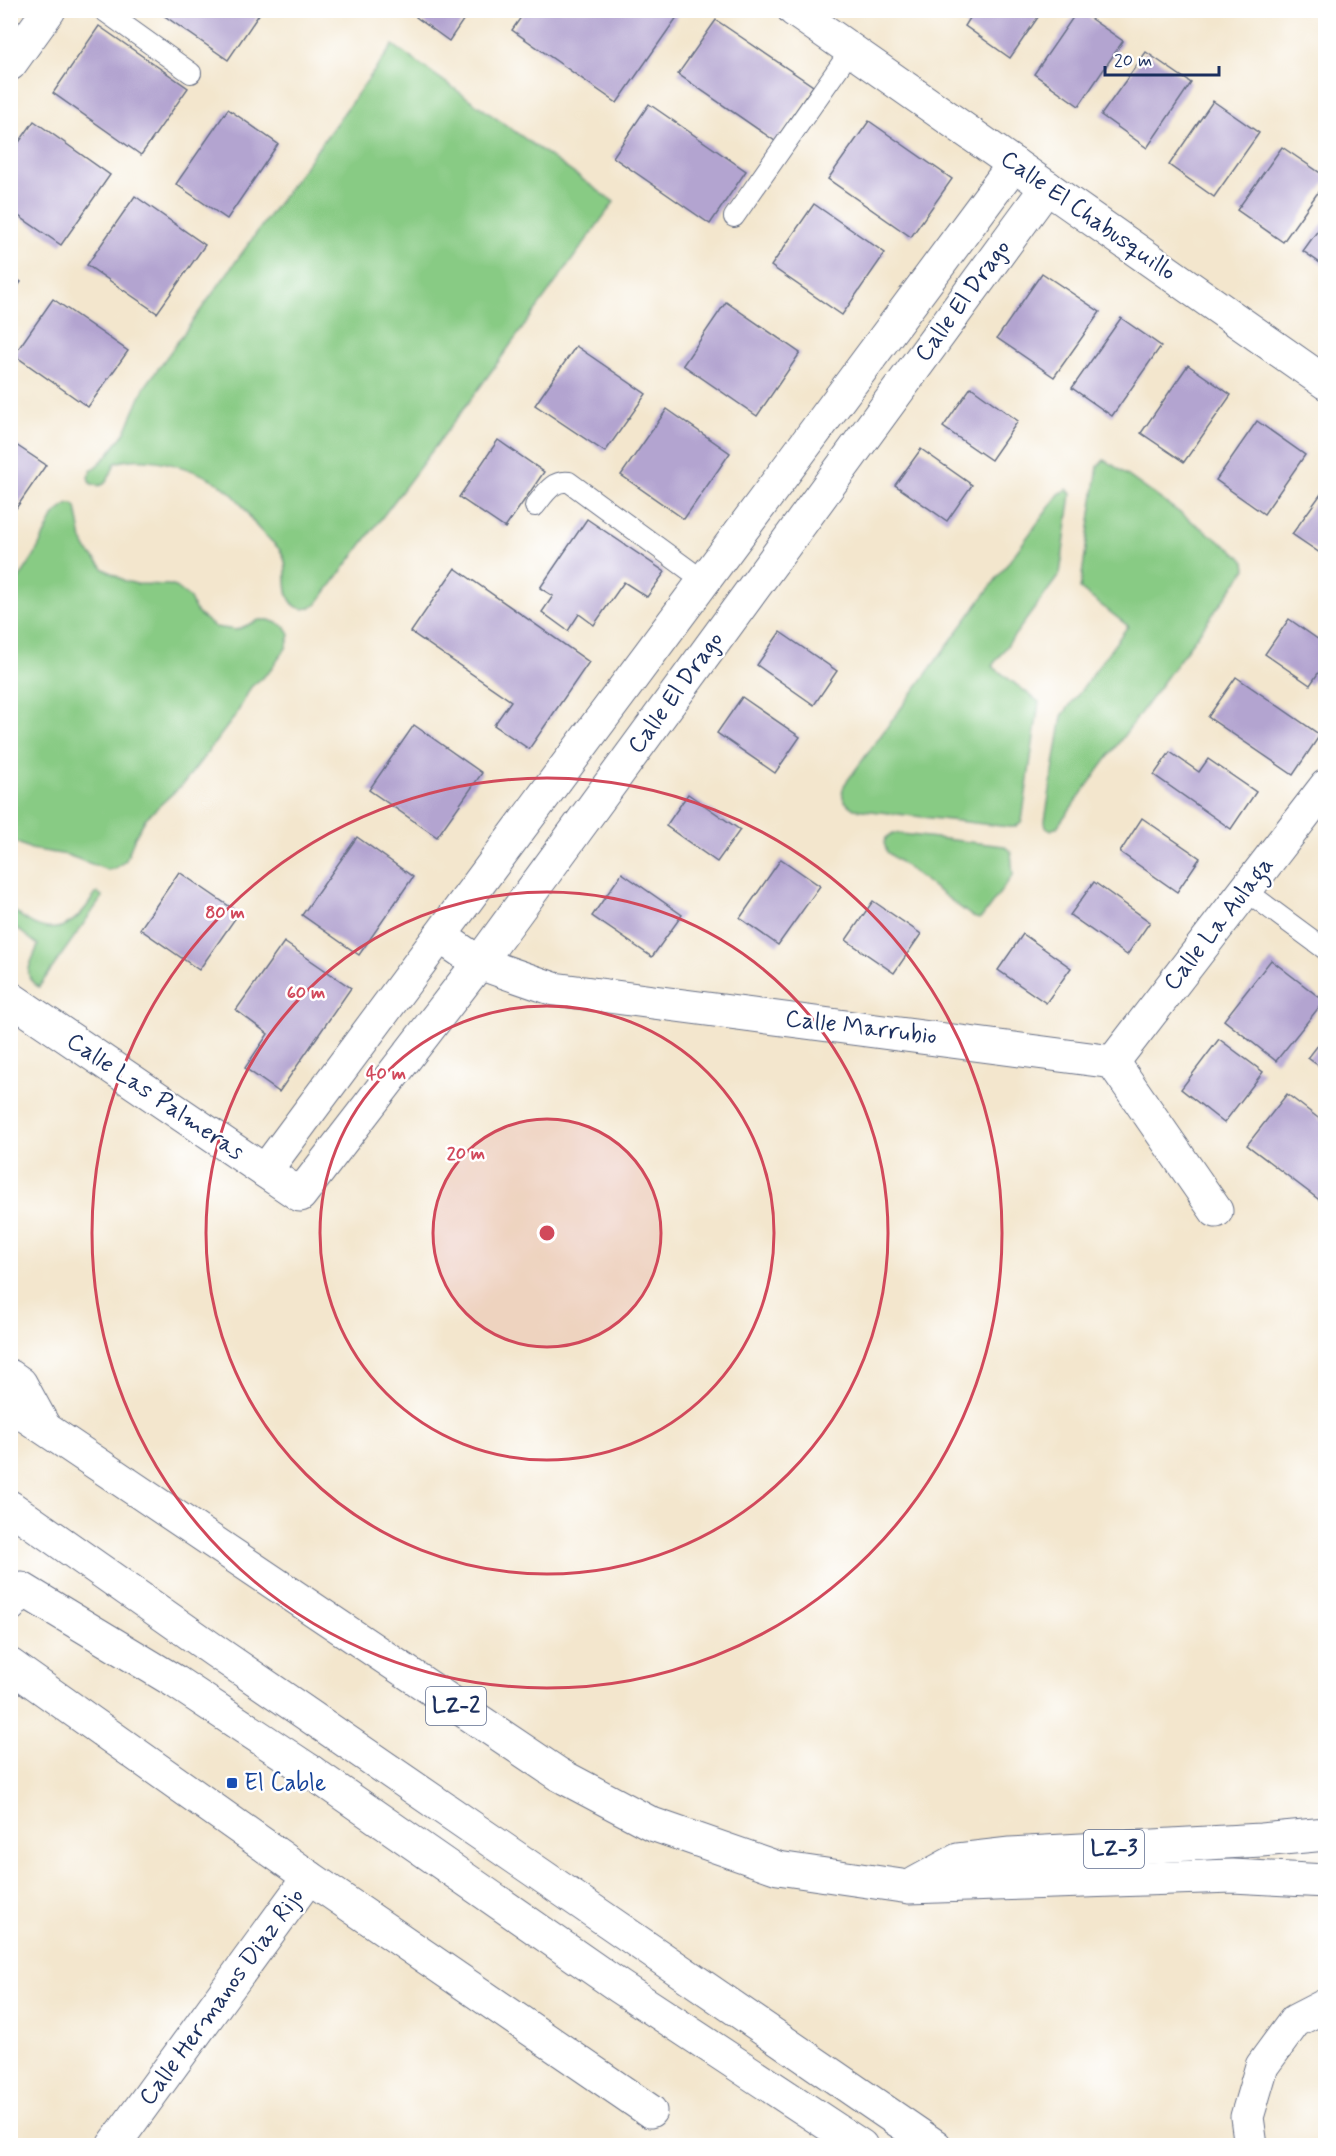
<svg xmlns="http://www.w3.org/2000/svg" width="1336" height="2156" font-family="Mynerve,sans-serif">
<rect width="100%" height="100%" fill="#fff"/>
<filter id="ink" filterUnits="userSpaceOnUse"><feTurbulence type="fractalNoise" baseFrequency=".0167" numOctaves="2"/><feDisplacementMap in="SourceGraphic" scale="12" xChannelSelector="R" yChannelSelector="G"/><feConvolveMatrix kernelMatrix="1 2 1 2 8 2 1 2 1" color-interpolation-filters="sRGB"/></filter>
<filter id="wash" filterUnits="userSpaceOnUse"><feTurbulence type="fractalNoise" baseFrequency=".008" numOctaves="4" result="noise"/><feDisplacementMap in="SourceGraphic" scale="24" xChannelSelector="R" yChannelSelector="G"/><feGaussianBlur stdDeviation="1.35" result="paint"/><feColorMatrix in="noise" values="0 0 0 0 0 0 0 0 0 0 0 0 0 0 0 0 0 1.4 0 .05"/><feComposite in="paint" operator="in"/></filter>
<g filter="url(#wash)">
<rect width="100%" height="100%" fill="#f3e6cd"/>
<g fill="#88cb84" stroke="#527d71" stroke-width="1.5">
<path d="M393 45 614 202 480 387 317 604C305 612 293 610 288 595 283 580 290 563 280 550 273 542 264 535 257 527 249 517 244 506 235 497 210 471 150 452 115 463 110 476 106 492 90 483L88 477 91 471 107 456 125 432 144 388Z"/>
<polygon points="1104,460 1107,461 1239,555 1245,562 1246,569 1062,820 1057,827 1051,830 1046,827 1045,821 1062,716 1128,626 1080,589 1098,466"/>
<path d="M1067 489 1071 494 1060 574 992 666 1039 702 1022 821 1015 827H1009L854 809C844 803 839 795 845 784L1059 494Z"/>
<polygon points="68,504 73,504 76,507 82,540 87,550 104,569 125,581 137,584 169,585 176,587 189,597 197,613 215,627 236,630 259,620 269,620 282,625 288,630 290,635 286,648 270,671 251,687 236,715 184,783 146,818 135,837 126,860 116,868 108,870 67,855 31,849 11,840 11,591 34,556 54,515"/>
<polygon points="893,833 1004,846 1011,852 1013,875 982,917 979,919 973,917 887,852 884,843 886,838"/>
<path d="M98 893 102 896 101 899 39 987C19 976 33 961 38 945L11 924V908C45 939 71 935 95 894Z"/>
</g>
<g id="blocks">
<g fill="#b3a4d0">
<polygon points="156,10 262,10 228,60"/>
<polygon points="420,10 470,10 449,41 416,17"/>
<polygon points="526,10 682,10 617,103 512,30"/>
<polygon points="975,10 1043,10 1010,58 965,26"/>
<polygon points="1078,10 1123,41 1079,106 1034,74"/>
<polygon points="716,20 813,86 775,141 678,74"/>
<polygon points="99,26 188,88 141,155 53,93"/>
<polygon points="1146,52 1191,83 1147,148 1101,115"/>
<polygon points="1213,101 1259,133 1214,197 1169,165"/>
<polygon points="649,104 746,171 710,224 613,157"/>
<polygon points="228,109 278,144 227,219 176,184"/>
<polygon points="34,121 110,175 61,245 10,210 10,155"/>
<polygon points="869,121 952,179 911,237 828,179"/>
<polygon points="1282,147 1326,177 1326,181 1283,242 1237,210"/>
<polygon points="135,196 205,245 157,313 87,265"/>
<polygon points="814,204 885,253 842,315 771,266"/>
<polygon points="1326,219 1326,267 1303,251"/>
<polygon points="1042,273 1100,312 1054,377 997,338"/>
<polygon points="10,275 21,282 10,297"/>
<polygon points="53,299 128,351 88,407 14,355"/>
<polygon points="726,302 800,353 757,416 683,365"/>
<polygon points="1121,318 1161,346 1112,416 1072,388"/>
<polygon points="576,346 646,394 605,452 535,405"/>
<polygon points="1188,365 1231,395 1184,462 1141,433"/>
<polygon points="971,387 1018,421 991,460 943,427"/>
<polygon points="667,409 730,453 684,519 621,475"/>
<polygon points="1257,421 1305,455 1264,514 1216,480"/>
<polygon points="498,440 544,472 505,528 459,497"/>
<polygon points="10,441 46,465 10,517"/>
<polygon points="921,449 972,485 947,521 895,485"/>
<polygon points="1326,487 1326,557 1292,534"/>
<polygon points="587,519 665,572 647,597 624,582 594,625 579,614 568,631 542,612 553,596 540,588"/>
<polygon points="455,568 589,662 529,749 494,725 511,701 411,632"/>
<polygon points="1289,619 1326,645 1326,662 1310,685 1265,654"/>
<polygon points="780,632 837,671 814,705 757,665"/>
<polygon points="1236,677 1320,735 1293,775 1208,717"/>
<polygon points="742,697 800,737 775,773 717,733"/>
<polygon points="414,725 482,773 437,837 369,790"/>
<polygon points="1170,752 1199,772 1208,759 1256,792 1231,829 1154,775"/>
<polygon points="688,794 740,830 717,862 666,826"/>
<polygon points="1142,818 1200,858 1177,892 1120,852"/>
<polygon points="357,837 413,877 359,955 302,915"/>
<polygon points="781,859 820,886 778,945 740,918"/>
<polygon points="179,872 239,913 199,970 140,929"/>
<polygon points="622,873 682,915 652,957 592,916"/>
<polygon points="1094,882 1150,922 1127,955 1070,915"/>
<polygon points="873,901 921,934 894,973 846,940"/>
<polygon points="1023,934 1071,968 1046,1003 998,970"/>
<polygon points="284,942 351,988 279,1092 245,1068 268,1034 236,1010"/>
<polygon points="1271,960 1324,1001 1276,1061 1224,1020"/>
<polygon points="1326,1035 1326,1071 1308,1058"/>
<polygon points="1219,1039 1263,1072 1224,1123 1181,1089"/>
<polygon points="1287,1094 1326,1124 1326,1205 1247,1145"/>
</g>
</g>
</g>
<g filter="url(#ink)">
<use href="#blocks" fill-opacity="0" stroke="#676f85" stroke-width="1.5"/>
<g fill="none" stroke-linecap="round" stroke-linejoin="round">
<defs>
<g id="lane">
<polyline points="103,10 191,73"/>
<polyline points="734,217 851,50"/>
<path d="M535 506C545 494 552 480 569 482L704 581"/>
<polyline points="1245,890 1326,950"/>
</g>
<g id="street">
<polyline points="794,10 1326,383"/>
<polyline points="10,64 49,10"/>
<polyline points="440,936 479,963 554,989 1113,1062 1216,1211"/>
<polyline points="10,998 300,1195 479,963 1047,187"/>
<polyline points="1113,1062 1326,786"/>
<polyline points="265,1171 1014,164"/>
<polyline points="10,1665 309,1877 650,2111"/>
<polyline points="113,2146 309,1877"/>
</g>
<polyline id="secondary" points="10,1605 22,1589 176,1682 310,1771"/>
<g id="highway">
<polyline points="10,1376 20,1383 43,1425"/>
<polyline points="10,1405 558,1774 652,1824 778,1868 909,1887 1233,1876 1326,1881"/>
<polyline points="10,1507 215,1651 935,2146"/>
<polyline points="310,1771 620,1987 861,2146"/>
<polyline points="916,1883 958,1860 1010,1854 1261,1840 1326,1834"/>
<polyline points="1251,2146 1247,2117 1262,2066 1295,2021 1326,2005"/>
</g>
</defs>
<use href="#lane" stroke="#676f85" stroke-width="22"/>
<use href="#street" stroke="#676f85" stroke-width="35"/>
<use href="#secondary" stroke="#676f85" stroke-width="35"/>
<use href="#highway" stroke="#676f85" stroke-width="35"/>
<use href="#lane" stroke="#fff" stroke-width="20"/>
<use href="#street" stroke="#fff" stroke-width="33"/>
<use href="#secondary" stroke="#fff" stroke-width="33"/>
<use href="#highway" stroke="#fff" stroke-width="33"/>
</g>
</g>
<circle cx="547" cy="1233" r="114" fill="#d1495b" fill-opacity=".12"/>
<g fill="none" stroke="#d1495b" stroke-width="3">
<circle cx="547" cy="1233" r="114"/>
<circle cx="547" cy="1233" r="227"/>
<circle cx="547" cy="1233" r="341"/>
<circle cx="547" cy="1233" r="455"/>
</g>
<rect fill="#1a4fb4" stroke="#fff" stroke-width="2" x="226" y="1777" width="12" height="12" rx="3"/>
<g text-anchor="middle" dominant-baseline="central" stroke-width="5" stroke-linejoin="round" paint-order="stroke">
<g fill="#fff" stroke="#5f6d8e" stroke-width="1.5">
<rect x="426" y="1687" width="60" height="38" rx="4.5"/>
<rect x="1084" y="1830" width="60" height="38" rx="4.5"/>
</g>
<g font-size="22" font-weight="bold" fill="#1b2f5e">
<text x="456" y="1706">LZ-2</text>
<text x="1114" y="1849">LZ-3</text>
</g>
<g font-size="24" fill="#1b2f5e" stroke="#fff">
<text transform="translate(1088 216) rotate(35)">Calle El Chabusquillo</text>
<text transform="translate(963 301) rotate(-54)">Calle El Drago</text>
<text transform="translate(676 693) rotate(-54)">Calle El Drago</text>
<text transform="translate(1219 924) rotate(-52)">Calle La Aulaga</text>
<text transform="translate(861 1028) rotate(7)">Calle Marrubio</text>
<text transform="translate(155 1097) rotate(34)">Calle Las Palmeras</text>
<text transform="translate(222 1997) rotate(-54)">Calle Hermanos Diaz Rijo</text>
</g>
<g font-size="24" fill="#164399" stroke="#fff" text-anchor="start">
<text x="244" y="1783">El Cable</text>
</g>
</g>
<circle cx="547" cy="1233" r="9" fill="#d1495b" stroke="#fff" stroke-width="3"/>
<g font-size="18" text-anchor="middle" font-weight="bold" fill="#d1495b" stroke="#fff" stroke-width="5" stroke-linejoin="round" paint-order="stroke">
<text x="225" y="918">80 m</text>
<text x="306" y="998">60 m</text>
<text x="386" y="1079">40 m</text>
<text x="466" y="1159">20 m</text>
</g>
<rect width="1336" height="2156" fill="none" stroke="#fff" stroke-width="36"/>
<path d="M1105 66v9h114v-9" fill="none" stroke="#1b2f5e" stroke-width="3"/>
<text x="1114" y="66" font-size="18" fill="#1b2f5e" stroke="#ffffff" stroke-width="4.5" paint-order="stroke">20 m</text>
</svg>
